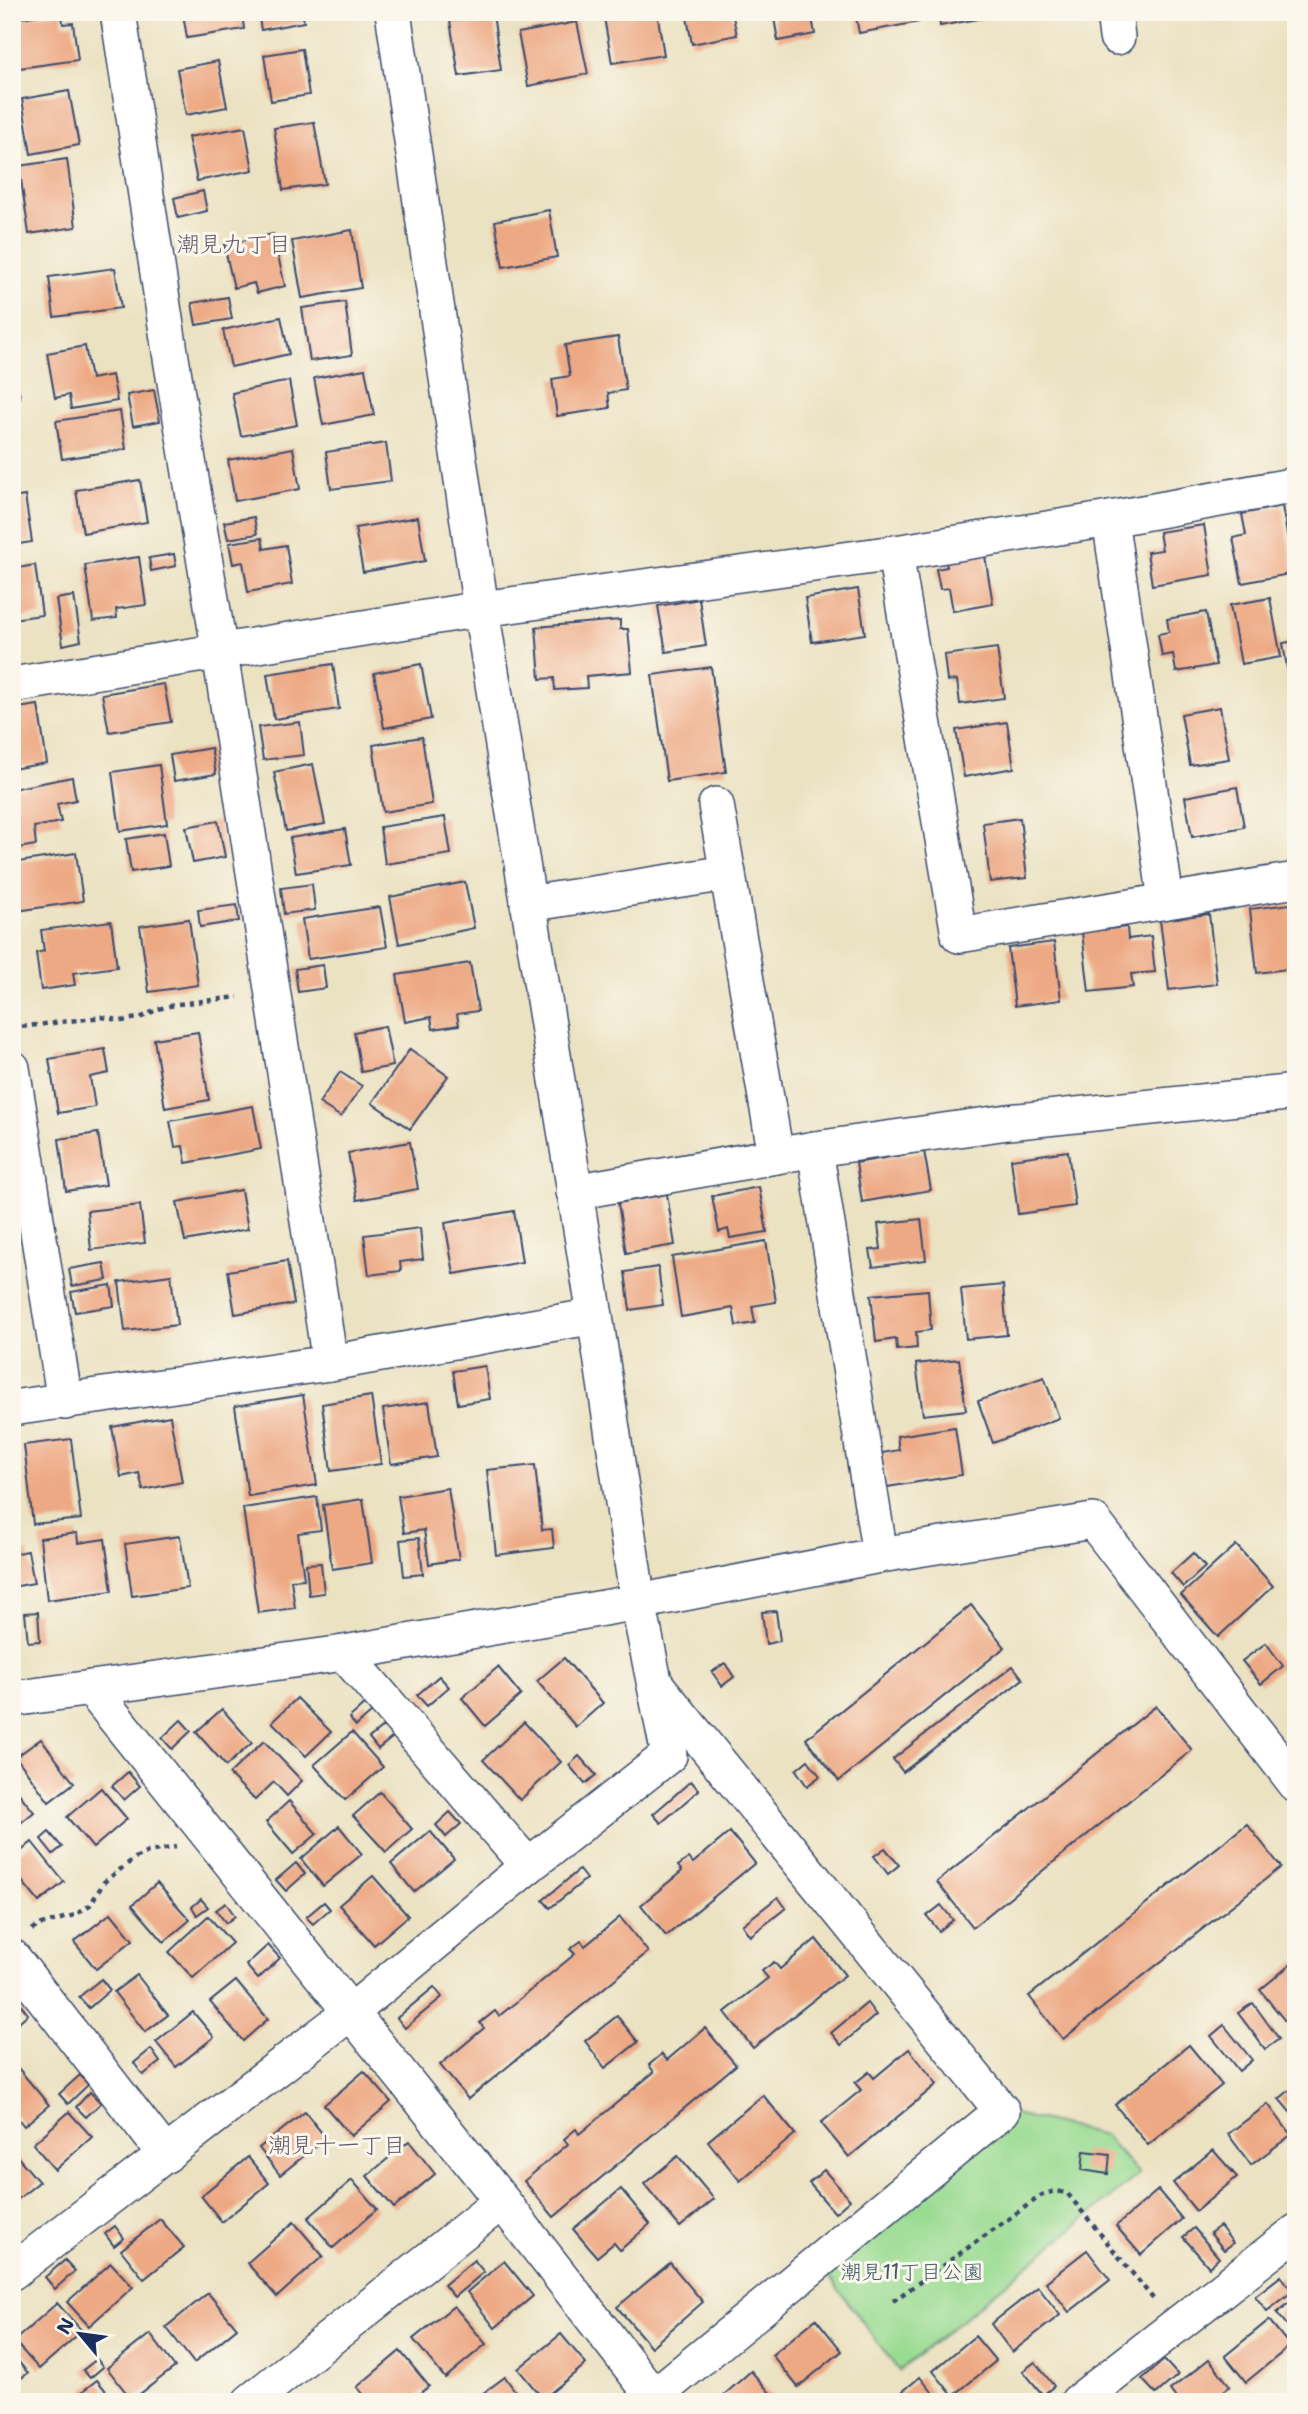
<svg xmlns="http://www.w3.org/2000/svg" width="1308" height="2414" font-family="'Shantell Sans','Klee One',sans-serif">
<rect width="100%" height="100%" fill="#fbf7ec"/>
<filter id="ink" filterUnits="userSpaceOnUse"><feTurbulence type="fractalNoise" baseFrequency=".0143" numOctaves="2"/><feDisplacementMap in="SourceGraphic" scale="14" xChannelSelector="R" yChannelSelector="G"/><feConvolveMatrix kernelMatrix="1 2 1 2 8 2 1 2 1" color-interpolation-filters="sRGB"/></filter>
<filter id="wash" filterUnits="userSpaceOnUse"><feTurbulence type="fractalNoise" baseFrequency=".00686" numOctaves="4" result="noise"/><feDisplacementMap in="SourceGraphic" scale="28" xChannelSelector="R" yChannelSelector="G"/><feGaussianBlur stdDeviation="1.57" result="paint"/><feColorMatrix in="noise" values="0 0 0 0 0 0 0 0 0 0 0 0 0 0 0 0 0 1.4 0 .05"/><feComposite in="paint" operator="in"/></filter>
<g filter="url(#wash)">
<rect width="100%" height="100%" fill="#ebe2c2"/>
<polygon fill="#9adb92" stroke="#5a8578" stroke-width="2" points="1002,2111 1104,2135 1139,2174 899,2371 818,2262"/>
<g id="blocks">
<g fill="#eda984">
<polygon points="62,12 63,24 73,23 78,60 12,69 12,19"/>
<polygon points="191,12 242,12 244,29 187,38 183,14"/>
<polygon points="258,12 302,12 304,22 261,30"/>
<polygon points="603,12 657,12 664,55 612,63"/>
<polygon points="686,12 732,12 737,35 692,44"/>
<polygon points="773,12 811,12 815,34 778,41"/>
<polygon points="855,12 917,12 919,22 859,33"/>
<polygon points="938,12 1005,12 1005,14 940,26"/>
<polygon points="493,14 501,70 459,76 450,21"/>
<polygon points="577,22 588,74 528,86 518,33"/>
<polygon points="302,49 309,95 271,101 264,55"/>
<polygon points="218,61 227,107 186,115 177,69"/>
<polygon points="69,91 79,145 31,154 22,99"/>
<polygon points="314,122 325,184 283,190 274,128"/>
<polygon points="245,127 253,170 197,181 188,137"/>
<polygon points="67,159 76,227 29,234 19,166"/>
<polygon points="203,191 207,211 178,218 174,198"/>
<polygon points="549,210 557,257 503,267 495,221"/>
<polygon points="352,230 361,288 302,298 292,241"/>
<polygon points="273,234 285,286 257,293 254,283 234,288 224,245"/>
<polygon points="115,268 121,308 54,317 49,277"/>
<polygon points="228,297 232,319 196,325 192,303"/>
<polygon points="345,302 352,355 310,361 302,308"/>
<polygon points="281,317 289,354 231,367 223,330"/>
<polygon points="618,337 626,390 608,393 610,408 557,416 552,379 570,376 565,345"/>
<polygon points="85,346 91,379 112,375 117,401 71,409 69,395 55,398 47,353"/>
<polygon points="12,351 20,398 12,398"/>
<polygon points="365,369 374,415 323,425 314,378"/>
<polygon points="289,381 297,425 241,436 232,393"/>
<polygon points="154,390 160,421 133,426 127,395"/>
<polygon points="120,411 126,449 62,459 56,421"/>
<polygon points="386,443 391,481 331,489 326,452"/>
<polygon points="293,448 300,489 235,501 228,460"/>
<polygon points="140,480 147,522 83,533 76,490"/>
<polygon points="25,496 32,542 12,545 12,498"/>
<polygon points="1282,506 1294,573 1242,583 1233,538 1246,535 1242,514"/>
<polygon points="254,517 257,534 228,539 224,522"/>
<polygon points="418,517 425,561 363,572 355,528"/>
<polygon points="1204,525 1212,575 1152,585 1147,552 1162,550 1159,532"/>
<polygon points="262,538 264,549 286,545 292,584 248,592 243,562 233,564 229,543"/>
<polygon points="984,550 993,604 953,611 949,588 940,589 936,569 947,567 945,557"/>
<polygon points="174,554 176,566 151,571 149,558"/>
<polygon points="139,557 146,605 116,609 117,618 93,621 85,565"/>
<polygon points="35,565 42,615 12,619 12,569"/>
<polygon points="858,589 865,634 812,642 805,598"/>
<polygon points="74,596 81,641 63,645 56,599"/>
<polygon points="1270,598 1281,657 1241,664 1230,605"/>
<polygon points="699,599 706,646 666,652 658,606"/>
<polygon points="1206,612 1216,665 1176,672 1173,654 1162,656 1158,634 1169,632 1167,619"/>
<polygon points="620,620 620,629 628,629 632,672 586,676 587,688 555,690 554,678 540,679 536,627"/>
<polygon points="1296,641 1296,673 1288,674 1283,643"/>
<polygon points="997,648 1004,698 960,704 957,680 947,681 944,655"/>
<polygon points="333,664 339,709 274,719 267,674"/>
<polygon points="421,664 431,719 384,728 374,673"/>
<polygon points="711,667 726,772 667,781 652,675"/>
<polygon points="164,684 171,722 109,732 102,694"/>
<polygon points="38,705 47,763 12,769 12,709"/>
<polygon points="1220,707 1229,759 1190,765 1181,714"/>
<polygon points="300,722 304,755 263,760 258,727"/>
<polygon points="1007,722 1014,768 964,777 956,730"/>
<polygon points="422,737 432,804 383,812 373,745"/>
<polygon points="211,748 216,774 174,781 170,755"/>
<polygon points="313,764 325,824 286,831 274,772"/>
<polygon points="159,765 167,824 120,831 112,772"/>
<polygon points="72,777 76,800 57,804 61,822 34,827 36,845 12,849 12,789"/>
<polygon points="1237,787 1244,827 1192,837 1185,797"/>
<polygon points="445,817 451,854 385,864 380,827"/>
<polygon points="1020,818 1027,878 990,882 983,823"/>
<polygon points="218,821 225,857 193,863 186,827"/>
<polygon points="345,829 351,865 296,873 290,838"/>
<polygon points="164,833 169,866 131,872 126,839"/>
<polygon points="76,853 83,901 17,911 12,863"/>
<polygon points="465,882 474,928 399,944 390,897"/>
<polygon points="312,884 315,910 284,914 281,888"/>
<polygon points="1290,904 1296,968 1257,973 1250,909"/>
<polygon points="237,905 239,921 200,927 198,910"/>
<polygon points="380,907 387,947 308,959 302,919"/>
<polygon points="1209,914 1217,984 1169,990 1160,920"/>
<polygon points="189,919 198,985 149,992 140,926"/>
<polygon points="111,921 117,967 73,973 75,985 41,990 36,953 44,951 41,930"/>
<polygon points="1127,927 1128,939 1151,936 1155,972 1131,974 1133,987 1089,992 1082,932"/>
<polygon points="1054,942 1061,1000 1015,1006 1008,948"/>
<polygon points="470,963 478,1011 457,1014 459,1025 433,1029 431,1017 405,1022 397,975"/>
<polygon points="323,965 326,988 298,992 295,969"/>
<polygon points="385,1026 393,1066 361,1072 354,1032"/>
<polygon points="198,1032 209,1100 165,1108 154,1039"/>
<polygon points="105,1049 109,1073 90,1077 95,1107 58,1113 49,1059"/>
<polygon points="410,1049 448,1076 410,1129 372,1103"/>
<polygon points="340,1072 362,1086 341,1117 319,1103"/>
<polygon points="253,1106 261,1149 186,1163 183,1146 175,1147 170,1121"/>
<polygon points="98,1133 106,1185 66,1191 59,1139"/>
<polygon points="410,1142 418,1189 357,1200 348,1153"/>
<polygon points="924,1151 931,1190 862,1202 856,1163"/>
<polygon points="1068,1151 1075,1206 1018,1214 1011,1159"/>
<polygon points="759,1187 767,1232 730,1238 728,1229 719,1232 712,1196"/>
<polygon points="241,1190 248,1229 185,1241 177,1202"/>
<polygon points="667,1194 675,1245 626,1253 618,1203"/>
<polygon points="140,1205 145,1243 91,1250 87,1211"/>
<polygon points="514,1211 522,1262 454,1274 445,1223"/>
<polygon points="921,1219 926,1260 873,1267 870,1250 881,1249 878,1224"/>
<polygon points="420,1228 423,1259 400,1262 401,1271 369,1275 364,1235"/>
<polygon points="766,1241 776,1302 752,1306 755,1323 736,1326 733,1308 681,1317 672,1257"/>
<polygon points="287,1261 294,1304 235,1314 228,1271"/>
<polygon points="104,1263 107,1280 72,1286 69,1269"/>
<polygon points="658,1267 663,1305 630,1310 625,1272"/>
<polygon points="171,1275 177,1325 125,1331 119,1282"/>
<polygon points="111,1285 114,1306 75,1312 71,1292"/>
<polygon points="1003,1285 1007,1335 966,1339 961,1289"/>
<polygon points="928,1290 931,1330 916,1332 917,1348 897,1350 896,1339 876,1342 871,1295"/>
<polygon points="959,1359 966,1410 923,1415 916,1364"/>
<polygon points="485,1366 490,1399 458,1404 453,1371"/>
<polygon points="1044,1377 1059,1418 993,1443 978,1401"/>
<polygon points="303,1395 317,1485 248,1496 235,1406"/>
<polygon points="371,1396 381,1464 331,1471 322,1404"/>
<polygon points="429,1402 437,1457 391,1464 383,1409"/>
<polygon points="170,1416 182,1482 143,1490 139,1473 121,1477 112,1427"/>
<polygon points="955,1427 962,1475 887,1487 882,1453 899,1450 897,1436"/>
<polygon points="71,1439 81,1519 33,1524 24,1445"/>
<polygon points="535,1465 542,1530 552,1529 554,1548 496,1555 487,1470"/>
<polygon points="448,1488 459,1559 429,1564 424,1530 404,1533 398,1496"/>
<polygon points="317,1497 321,1530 298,1533 304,1579 291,1580 295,1608 258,1613 243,1508"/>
<polygon points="363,1499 372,1563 332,1569 323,1505"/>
<polygon points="77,1533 78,1543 105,1539 112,1591 47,1600 40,1538"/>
<polygon points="180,1536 188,1588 132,1596 125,1544"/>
<polygon points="419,1538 423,1574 404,1576 400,1540"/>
<polygon points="1236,1545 1273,1586 1218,1637 1181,1595"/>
<polygon points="28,1551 34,1583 12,1587 12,1554"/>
<polygon points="1193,1553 1205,1567 1183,1587 1171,1573"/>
<polygon points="321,1563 324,1593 309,1595 306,1564"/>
<polygon points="971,1605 1005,1647 839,1781 806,1739"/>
<polygon points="776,1611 780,1641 766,1644 762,1612"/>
<polygon points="38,1612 40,1641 28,1642 25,1613"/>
<polygon points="1266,1643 1283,1666 1261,1684 1242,1661"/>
<polygon points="564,1658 603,1703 576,1727 537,1681"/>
<polygon points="725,1663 734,1677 722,1686 712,1672"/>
<polygon points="1013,1666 1023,1679 903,1772 893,1759"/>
<polygon points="498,1667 521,1695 485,1726 462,1698"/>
<polygon points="439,1676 449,1687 427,1706 417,1695"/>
<polygon points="297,1698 331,1732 306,1756 272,1722"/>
<polygon points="365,1704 372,1712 356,1726 349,1718"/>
<polygon points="1156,1706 1192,1750 973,1927 937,1882"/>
<polygon points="222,1709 252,1743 226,1766 196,1732"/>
<polygon points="181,1720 191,1731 172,1749 162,1738"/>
<polygon points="524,1722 561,1762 520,1800 483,1760"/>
<polygon points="384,1726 393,1737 378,1749 369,1738"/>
<polygon points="352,1732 383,1767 345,1800 314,1765"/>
<polygon points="41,1739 74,1783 49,1802 16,1757"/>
<polygon points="264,1741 302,1781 287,1796 274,1782 255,1800 229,1774"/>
<polygon points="579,1756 596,1775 585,1784 569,1765"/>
<polygon points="808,1760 820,1776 807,1786 796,1770"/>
<polygon points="128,1772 140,1786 124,1800 112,1786"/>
<polygon points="691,1781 699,1790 661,1823 653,1814"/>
<polygon points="12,1785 34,1812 12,1830"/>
<polygon points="101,1788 127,1819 93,1848 67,1817"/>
<polygon points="380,1792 412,1829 386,1852 353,1816"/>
<polygon points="289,1801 317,1834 293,1854 266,1822"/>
<polygon points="450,1812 461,1824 446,1837 436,1825"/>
<polygon points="1247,1824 1281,1867 1063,2039 1029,1996"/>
<polygon points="339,1826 362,1854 323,1886 301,1859"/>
<polygon points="430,1831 454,1859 414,1892 391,1864"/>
<polygon points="49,1832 62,1847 53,1854 41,1839"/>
<polygon points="730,1832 755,1863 666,1936 641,1905 682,1871 678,1866 689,1858 693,1863"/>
<polygon points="32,1842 64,1882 39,1902 12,1869 12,1859"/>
<polygon points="885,1848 899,1865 888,1874 874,1856"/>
<polygon points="296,1863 305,1874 286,1891 276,1880"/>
<polygon points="579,1870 586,1879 550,1908 543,1900"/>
<polygon points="373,1876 408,1916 374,1945 339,1905"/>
<polygon points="157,1883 190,1920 164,1942 132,1905"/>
<polygon points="778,1897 786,1908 750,1936 742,1925"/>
<polygon points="201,1899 208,1907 197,1915 192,1907"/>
<polygon points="324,1902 330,1909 313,1924 306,1917"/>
<polygon points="226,1903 235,1916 226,1923 216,1910"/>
<polygon points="941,1905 953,1920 939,1931 927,1916"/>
<polygon points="111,1913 133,1940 96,1969 74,1942"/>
<polygon points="208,1916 232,1943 193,1978 169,1952"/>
<polygon points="620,1917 648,1952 468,2099 440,2065 484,2028 480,2023 495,2011 499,2016 575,1954 570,1949 581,1941 585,1946"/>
<polygon points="816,1939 845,1975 753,2048 725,2012 768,1978 762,1971 774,1962 780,1969"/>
<polygon points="268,1945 280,1958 258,1979 246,1965"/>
<polygon points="1296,1960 1296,2029 1293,2031 1260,1990"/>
<polygon points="137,1975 168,2015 145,2032 114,1992"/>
<polygon points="101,1979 110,1990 89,2008 79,1997"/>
<polygon points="236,1981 268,2019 243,2041 210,2002"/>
<polygon points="434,1987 442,1997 405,2028 397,2018"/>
<polygon points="867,2003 876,2015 841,2045 831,2033"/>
<polygon points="1253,2003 1279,2039 1265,2049 1238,2013"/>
<polygon points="21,2005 28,2014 14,2026 12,2012"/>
<polygon points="193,2012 214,2037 176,2067 156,2042"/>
<polygon points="617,2016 638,2042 605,2068 585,2041"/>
<polygon points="1224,2025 1252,2060 1239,2071 1211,2036"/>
<polygon points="705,2028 736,2065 554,2217 524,2181 568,2144 564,2139 576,2129 579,2134 654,2072 649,2065 662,2054 667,2060"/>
<polygon points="1189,2045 1222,2085 1148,2145 1115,2105"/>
<polygon points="151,2049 160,2062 143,2075 134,2063"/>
<polygon points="909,2049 937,2084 849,2157 821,2123 861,2090 855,2083 869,2072 874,2078"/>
<polygon points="18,2068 49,2105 24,2126 12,2111 12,2072"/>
<polygon points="364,2071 391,2102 351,2136 324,2105"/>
<polygon points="80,2075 88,2085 68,2104 59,2094"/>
<polygon points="1296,2085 1296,2119 1279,2099"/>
<polygon points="90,2092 101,2103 86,2117 76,2107"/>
<polygon points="763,2095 795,2134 740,2181 708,2141"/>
<polygon points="1268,2104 1291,2135 1251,2165 1228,2134"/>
<polygon points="69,2112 92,2137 55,2170 33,2144"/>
<polygon points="305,2112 326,2138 280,2175 259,2148"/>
<polygon points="409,2141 435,2174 394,2208 367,2176"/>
<polygon points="1213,2150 1237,2177 1196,2211 1173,2183"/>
<polygon points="1084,2151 1110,2154 1108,2174 1082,2170"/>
<polygon points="16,2155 39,2182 12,2204 12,2158"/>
<polygon points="678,2156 714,2199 680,2227 644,2184"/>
<polygon points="248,2157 269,2183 222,2222 201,2196"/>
<polygon points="824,2170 850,2200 835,2213 809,2183"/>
<polygon points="352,2180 377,2209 333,2248 308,2218"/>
<polygon points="621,2189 650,2224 620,2250 614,2243 597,2257 573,2229"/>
<polygon points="1158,2190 1182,2219 1141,2255 1116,2226"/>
<polygon points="160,2219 184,2247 144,2279 121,2250"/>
<polygon points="294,2222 323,2256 277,2297 247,2263"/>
<polygon points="115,2226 124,2238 114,2246 105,2234"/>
<polygon points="1220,2226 1233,2243 1224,2250 1210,2233"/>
<polygon points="1194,2228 1219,2258 1209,2267 1183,2237"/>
<polygon points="1087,2250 1110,2280 1069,2312 1046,2282"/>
<polygon points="65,2260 75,2271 55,2289 45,2277"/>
<polygon points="474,2260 484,2272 454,2297 444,2285"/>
<polygon points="504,2261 533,2296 495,2328 467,2292"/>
<polygon points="111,2263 133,2287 89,2326 67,2302"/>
<polygon points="670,2263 703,2302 651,2347 617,2307"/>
<polygon points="1281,2276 1293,2291 1267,2311 1255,2296"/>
<polygon points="1038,2287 1060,2315 1012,2352 991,2324"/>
<polygon points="208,2293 237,2328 194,2363 166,2327"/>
<polygon points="1296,2297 1296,2336 1277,2313"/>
<polygon points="57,2303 82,2331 39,2369 14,2341"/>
<polygon points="454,2306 486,2344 445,2378 413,2339"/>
<polygon points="816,2319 842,2351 798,2387 772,2355"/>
<polygon points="1269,2320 1290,2346 1246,2382 1225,2356"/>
<polygon points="150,2334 175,2367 132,2400 107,2368"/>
<polygon points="561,2334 586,2364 543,2399 518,2369"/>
<polygon points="975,2336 996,2361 953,2396 933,2371"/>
<polygon points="400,2351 429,2386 410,2402 370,2402 357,2387"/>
<polygon points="12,2354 28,2373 12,2385"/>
<polygon points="97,2359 103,2367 90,2378 83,2370"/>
<polygon points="1209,2359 1230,2386 1210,2402 1179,2402 1170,2390"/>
<polygon points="1164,2360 1178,2375 1156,2394 1142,2379"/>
<polygon points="1035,2362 1054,2386 1043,2395 1023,2371"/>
<polygon points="751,2371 778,2402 716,2402"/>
<polygon points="505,2377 523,2402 471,2402"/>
<polygon points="920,2377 940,2402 890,2402"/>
<polygon points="97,2380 115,2402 69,2402"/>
</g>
</g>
</g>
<g filter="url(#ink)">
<use href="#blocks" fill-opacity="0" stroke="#3a4a6d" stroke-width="2"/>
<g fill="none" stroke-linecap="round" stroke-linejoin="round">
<defs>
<g id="minor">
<polyline points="118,12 171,358 220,653 330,1363"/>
<polyline points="1114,12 1117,37"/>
<polyline points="1110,519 1166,900"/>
<polyline points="895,553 959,935 1296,880"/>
<polyline points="12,685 481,609 895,553 1110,519 1296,485"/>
<polyline points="716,805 776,1156"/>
<polyline points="528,904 728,873"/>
<polyline points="12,1068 65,1402"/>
<polyline points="815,1149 880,1555"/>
<polyline points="574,1192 815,1149 1008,1122 1296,1092"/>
<polyline points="12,1408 330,1363 595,1316"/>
<polyline points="344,1653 528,1866"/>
<polyline points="91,1688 502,2201 658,2402"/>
<polyline points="12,1699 344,1653 638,1602 880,1555 1093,1521 1296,1784"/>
<polyline points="12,1957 166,2155"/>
<polyline points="12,2272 351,2012 528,1866 669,1755 638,1602 595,1316 481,609 393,12"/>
<polyline points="250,2402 502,2201"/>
<polyline points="647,2402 1002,2111 657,1686"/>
<polyline points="1078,2402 1296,2232"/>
</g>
</defs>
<use href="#minor" stroke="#3a4a6d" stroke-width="38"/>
<g stroke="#3a4a6d" stroke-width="4.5" stroke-dasharray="5 5" stroke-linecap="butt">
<polyline points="12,1028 102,1017 122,1021 142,1017 158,1009 178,1004 238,997"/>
<polyline points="32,1930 39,1925 75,1915 90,1905 104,1882 135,1858 148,1852 176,1847"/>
<polyline points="893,2301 1042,2195 1055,2191 1067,2193 1155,2301"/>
</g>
<use href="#minor" stroke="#fff" stroke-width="35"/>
</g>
</g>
<g text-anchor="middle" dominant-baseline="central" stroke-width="6" stroke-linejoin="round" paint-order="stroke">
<g font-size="21" fill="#3b5a6b" stroke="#fbf7ec">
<text x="912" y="2272">潮見11丁目公園</text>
</g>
<g font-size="23" fill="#645a6b" stroke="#fbf7ec">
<text x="234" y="244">潮見九丁目</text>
<text x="337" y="2145">潮見十一丁目</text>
</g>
</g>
<rect width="1308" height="2414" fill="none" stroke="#fbf7ec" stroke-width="42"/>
<g transform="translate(80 2334) rotate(299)" stroke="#fbf7ec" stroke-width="5" paint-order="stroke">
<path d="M0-5L12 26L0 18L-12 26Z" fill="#1b2f5e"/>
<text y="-10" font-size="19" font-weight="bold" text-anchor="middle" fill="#1b2f5e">N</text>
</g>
</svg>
